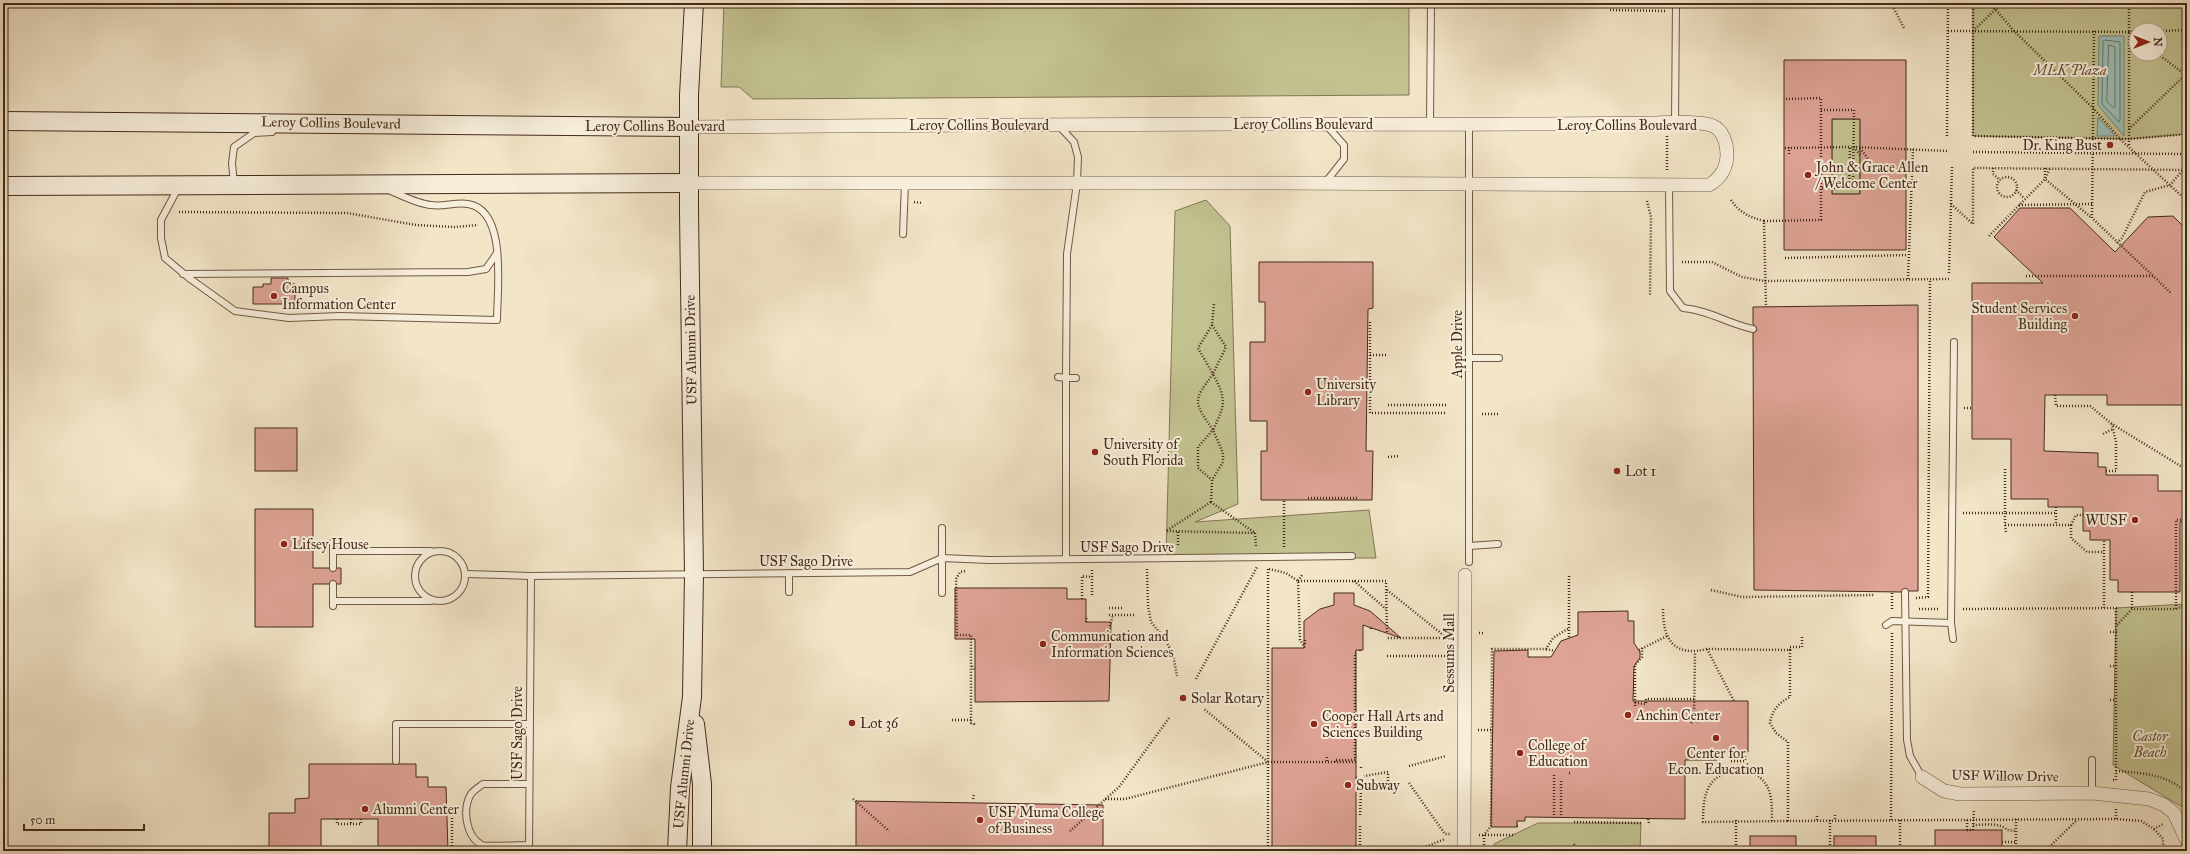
<svg xmlns="http://www.w3.org/2000/svg" width="2190" height="854" font-family="'IM FELL Great Primer',serif">
<rect width="100%" height="100%" fill="#f2e5c8"/>
<filter id="stains"><feTurbulence type="fractalNoise" baseFrequency=".005" numOctaves="4"/><feColorMatrix values="0 0 0 0 .2 0 0 0 0 .09 0 0 0 0 .02 0 0 0 .5 -.17"/></filter>
<radialGradient id="worn" r=".72"><stop offset=".6" stop-color="#630" stop-opacity="0"/><stop offset="1" stop-color="#630" stop-opacity=".3"/></radialGradient>
<g fill="#c2c290" stroke="#837656" fill-rule="evenodd">
<polygon points="724,3 1409,3 1409,95 753,99 739,87 721,87"/>
<path d="M1973 3H2187V134L2129 139 1973 136ZM2136 30H2160V54H2136Z"/>
<rect x="1832" y="119" width="28" height="75"/>
<polygon points="1206,200 1230,226 1238,504 1195,522 1369,510 1376,558 1166,558 1175,211"/>
<polygon points="2187,590 2187,810 2113,765 2116,608 2186,604"/>
<polygon points="1538,823 1641,823 1640,851 1494,851 1494,844"/>
</g>
<g fill="#9bbfb7" stroke="#788379">
<polygon points="2099,36 2124,36 2124,136 2098,105"/>
<polygon points="2098,117 2115,136 2097,136"/>
</g>
<g fill="none" stroke-linecap="round" stroke-linejoin="round">
<g stroke="#707469" stroke-width="1">
<polygon points="2105,40 2120,42 2120,120 2119,122 2102,104 2103,42"/>
<polygon points="2109,45 2115,47 2115,106 2114,108 2107,102"/>
</g>
</g>
<g fill="#dea396" stroke="#442a1b" fill-rule="evenodd">
<path d="M1784 60H1906V250H1784ZM1832 119H1860V194H1832Z"/>
<polygon points="2020,208 2070,208 2115,252 2148,217 2173,216 2187,230 2187,405 2107,405 2107,395 2045,395 2044,451 2098,453 2098,467 2106,467 2106,475 2158,475 2158,491 2187,491 2187,522 2180,522 2180,592 2118,592 2118,580 2110,580 2110,540 2090,540 2090,531 2083,531 2083,507 2048,507 2048,499 2011,499 2011,439 1972,439 1972,283 2043,283 1994,237"/>
<polygon points="1259,262 1373,262 1373,308 1368,309 1366,451 1373,451 1372,500 1261,500 1261,451 1267,451 1267,421 1250,421 1250,342 1265,342 1265,302 1259,302"/>
<polygon points="271,278 288,278 288,284 295,284 295,304 253,304 253,287 263,287 263,284 271,284"/>
<polygon points="1918,305 1918,591 1909,591 1905,588 1901,592 1754,590 1753,333 1757,330 1753,324 1753,307"/>
<rect x="255" y="428" width="42" height="43"/>
<polygon points="255,509 313,509 313,568 329,568 333,572 337,568 341,568 341,584 337,584 333,580 329,584 313,584 313,627 255,627"/>
<polygon points="955,588 1067,588 1067,599 1086,599 1086,622 1111,622 1109,701 975,702 975,639 955,639"/>
<polygon points="1334,593 1354,593 1354,605 1370,611 1401,638 1363,625 1363,650 1356,650 1356,851 1272,851 1272,648 1304,648 1304,621 1320,609 1334,605"/>
<polygon points="1628,611 1628,621 1634,621 1634,643 1640,652 1640,658 1634,666 1633,701 1748,701 1748,752 1717,752 1717,760 1685,760 1685,819 1525,817 1525,821 1517,821 1517,827 1491,827 1494,651 1528,650 1528,657 1551,657 1561,641 1578,635 1578,612"/>
<polygon points="309,764 416,764 416,777 428,777 428,787 446,787 448,851 378,851 378,819 321,819 321,851 269,851 269,813 295,813 295,799 309,798"/>
<polygon points="856,801 1103,805 1103,851 856,851"/>
<rect x="1935" y="830" width="67" height="21"/>
<rect x="1750" y="836" width="46" height="15"/>
<rect x="1834" y="836" width="42" height="15"/>
</g>
<g fill="none" stroke-linecap="round" stroke-linejoin="round">
<defs>
<g id="lane">
<polyline points="1675,122 1676,3"/>
<polyline points="1430,125 1431,3"/>
<polyline points="1059,126 1074,142 1078,157 1077,183 1067,254 1066,378 1076,378"/>
<polyline points="1325,183 1344,159 1344,145 1327,126"/>
<polyline points="234,184 232,163 234,147 254,133 272,132"/>
<path d="M1669 185 1670 291 1683 308C1708 310 1729 324 1753 329"/>
<path d="M178 188 161 220V238L165 258 189 278 235 311 289 318 340 316 497 320C497 291 508 210 468 204 456 202 443 207 431 205 418 204 403 196 391 191"/>
<polyline points="903,234 905,183"/>
<polyline points="183,274 468,272 486,269 497,253"/>
<polyline points="1469,358 1499,358"/>
<polyline points="1058,377 1066,378 1066,559"/>
<polyline points="942,528 942,593"/>
<polyline points="333,542 333,568"/>
<polyline points="1469,546 1498,544"/>
<circle cx="440" cy="576" r="25"/>
<polyline points="333,551 431,551"/>
<polyline points="1469,562 1469,126"/>
<polyline points="465,574 531,576"/>
<polyline points="333,584 333,606"/>
<polyline points="789,592 789,573"/>
<polyline points="1905,592 1907,740 1910,756 1922,777"/>
<polyline points="333,601 431,601"/>
<polyline points="1951,623 1954,342"/>
<polyline points="1886,625 1892,621 1951,623 1953,639"/>
<polyline points="2092,760 2092,793"/>
<polyline points="396,761 396,724 529,724"/>
<path d="M529 784H483C479 787 473 791 471 794 462 809 466 837 482 845 488 847 520 845 529 845"/>
<polyline points="529,851 531,576 910,572 942,558 989,560 1352,556"/>
</g>
<g id="street">
<path d="M689 183H1249L1709 185C1721 178 1727 168 1727 154 1727 144 1723 130 1713 126 1700 120 1663 123 1647 123 1513 125 1380 124 1246 124 1060 124 875 126 689 127"/>
<polyline points="1922,777 1944,791 1960,794 2092,793 2149,799 2164,805 2174,813 2187,841"/>
<polyline points="1464,851 1465,575"/>
</g>
<g id="secondary">
<polyline points="3,121 689,127"/>
<polyline points="3,186 689,183"/>
<polyline points="695,724 702,784 702,851"/>
<polyline points="677,851 680,788 692,697 694,574 689,212 689,95 694,3"/>
</g>
</defs>
<use href="#lane" stroke="#705946" stroke-width="8"/>
<use href="#street" stroke="#705946" stroke-width="14"/>
<use href="#secondary" stroke="#442a1b" stroke-width="20"/>
<g stroke="#442a1b" stroke-width="2.5" stroke-dasharray="1 2" stroke-linecap="butt">
<polyline points="1764,3 1764,8"/>
<polyline points="1891,3 1904,28"/>
<polyline points="1973,3 1973,136 2129,139 2187,134"/>
<polyline points="1990,3 2014,31 2094,109 2120,139 2187,201"/>
<polyline points="2129,3 2129,146"/>
<polyline points="1610,10 1665,11"/>
<polyline points="1948,31 2136,32"/>
<polyline points="1973,31 2002,3"/>
<polyline points="2094,31 2092,218 2171,293"/>
<polyline points="2160,31 2187,30"/>
<polyline points="2129,32 2136,38"/>
<polyline points="2158,54 2187,76"/>
<polyline points="1821,110 1854,110 1853,188 1821,188"/>
<polyline points="2129,129 2187,73"/>
<polyline points="1667,136 1667,171"/>
<polyline points="1947,136 1948,3"/>
<polyline points="1789,147 1789,154"/>
<polyline points="1785,148 1850,147 1853,150"/>
<polyline points="1860,148 1868,159"/>
<polyline points="1973,152 2187,154"/>
<polyline points="1860,155 1854,147 1947,151"/>
<polyline points="1993,168 1993,174 2000,180"/>
<polyline points="2045,168 2045,179 2092,218"/>
<circle cx="2007" cy="187" r="10"/>
<polyline points="1849,188 1850,147"/>
<polyline points="2016,190 2024,198"/>
<path d="M1731 200C1740 213 1749 217 1764 221L1766 307"/>
<polyline points="1647,201 1651,217 1650,295"/>
<polyline points="914,202 922,203"/>
<polyline points="1951,204 1973,224 1973,168 2187,170"/>
<polyline points="2019,205 2092,204"/>
<polyline points="179,212 347,213 416,225 454,227 478,225"/>
<polyline points="1764,221 1821,220 1821,98 1785,99"/>
<polyline points="1989,236 2045,179 2050,168"/>
<polyline points="2117,243 2122,238 2145,192 2170,185 2183,170"/>
<polyline points="1785,258 1908,255"/>
<polyline points="1682,262 1712,262 1742,277 1765,281 1949,279"/>
<polyline points="1949,273 1952,167"/>
<polyline points="2026,276 2153,276"/>
<polyline points="1908,279 1913,149"/>
<polyline points="1370,322 1370,413 1447,413"/>
<path d="M1212 325 1198 348 1213 374C1192 402 1194 402 1213 430L1198 447V468L1212 480"/>
<polyline points="1370,355 1388,355"/>
<polyline points="2055,395 2056,406 2090,406 2112,424 2187,470"/>
<polyline points="1388,405 1447,405"/>
<polyline points="1964,408 1972,408"/>
<polyline points="1482,414 1499,414"/>
<polyline points="2103,434 2113,429"/>
<polyline points="1388,457 1399,456"/>
<polyline points="2005,469 2005,513 2056,513"/>
<polyline points="2106,471 2116,471 2116,442 2112,424"/>
<polyline points="1308,498 1359,498"/>
<path d="M1211 502 1212 480 1223 462V453L1213 430C1225 405 1227 400 1213 374L1226 347 1212 325 1214 304"/>
<polygon points="1211,502 1255,533 1166,531"/>
<polyline points="2056,507 2056,525"/>
<polyline points="1963,513 2005,513 2005,525 2071,525 2071,538 2087,552 2104,552"/>
<polyline points="2005,525 2006,532"/>
<polyline points="2071,525 2076,515 2090,515"/>
<polyline points="1178,532 1178,547"/>
<polyline points="1255,533 1256,546"/>
<polyline points="1284,547 1284,500"/>
<polyline points="1147,569 1148,606 1151,622 1165,639 1173,654 1177,676"/>
<polyline points="1268,569 1268,851"/>
<polyline points="1269,569 1286,573 1298,581 1300,640 1305,648"/>
<polyline points="965,571 960,572 956,579 957,635 971,635 971,723 974,724 974,726"/>
<polyline points="1569,576 1569,638"/>
<polyline points="1298,581 1386,581 1387,634"/>
<polyline points="1298,581 1302,575"/>
<polyline points="1354,581 1386,609"/>
<polyline points="1387,590 1447,638 1387,638"/>
<polyline points="1711,590 1742,597 1874,595"/>
<polyline points="2132,592 2132,609"/>
<polyline points="1092,595 1092,569"/>
<polyline points="1916,598 1928,597 1930,279"/>
<polyline points="1082,599 1082,576 1092,577"/>
<polyline points="1109,608 1122,608"/>
<polyline points="2104,608 2104,540"/>
<path d="M1663 609C1663 640 1674 657 1707 649L1790 650V697C1778 703 1772 711 1770 723L1776 733 1788 742V821L2116 819 2141 821 2154 829 2163 824"/>
<polyline points="1892,609 1892,592"/>
<polyline points="1919,609 1940,609"/>
<polyline points="1963,609 2116,608 2116,780 2113,780"/>
<polyline points="2176,609 2176,520 2187,520"/>
<polyline points="1109,615 1134,615"/>
<polyline points="1086,622 1087,616"/>
<polyline points="2117,625 2132,609 2176,609 2187,604"/>
<polyline points="1371,628 1371,629"/>
<polyline points="1109,629 1113,615"/>
<polyline points="2110,632 2117,632"/>
<polyline points="1479,633 1485,633"/>
<polyline points="1305,644 1305,639"/>
<polyline points="1546,649 1555,651"/>
<polyline points="1707,649 1734,701"/>
<polyline points="1360,650 1360,651"/>
<polyline points="1639,650 1667,636"/>
<polyline points="1790,650 1790,647 1802,647 1802,635"/>
<polyline points="1387,656 1447,656"/>
<polyline points="972,666 975,671"/>
<polyline points="2110,666 2116,666"/>
<polyline points="1196,679 1257,567"/>
<polyline points="2110,700 2116,700"/>
<polyline points="1635,703 1646,704 1646,699 1695,699"/>
<polyline points="1635,706 1635,665 1642,657 1642,648"/>
<polyline points="1694,718 1698,723"/>
<polyline points="952,720 971,720"/>
<polyline points="1691,723 1694,718 1695,652"/>
<polyline points="1478,730 1491,730"/>
<polyline points="1327,757 1327,762"/>
<polyline points="1742,757 1731,757 1731,761 1745,761 1745,752"/>
<polyline points="1268,762 1356,762"/>
<polyline points="1335,762 1335,760 1355,760 1355,653 1357,653"/>
<polyline points="1409,766 1446,756"/>
<polyline points="1361,767 1361,770"/>
<path d="M2116 771C2142 773 2167 774 2187 793"/>
<polyline points="1569,773 1570,773"/>
<polyline points="1975,773 1976,780"/>
<polyline points="1998,773 1998,781"/>
<polyline points="1554,775 1554,818"/>
<polyline points="1356,778 1358,778"/>
<polyline points="1409,783 1445,834 1450,834"/>
<polyline points="1364,787 1388,787 1388,772 1364,776"/>
<polyline points="853,799 889,831"/>
<polyline points="973,799 974,794"/>
<polyline points="1105,799 1125,799 1268,762 1204,709"/>
<polyline points="452,815 452,851"/>
<polyline points="1360,815 1361,790"/>
<polyline points="1835,815 1835,820"/>
<polyline points="1561,818 1561,779"/>
<polyline points="337,819 337,824 361,824 361,819"/>
<polyline points="351,819 351,824"/>
<polyline points="1648,819 1649,823"/>
<polyline points="2016,819 2016,851"/>
<polyline points="2116,819 2116,809"/>
<polyline points="1736,820 1736,851"/>
<polyline points="1817,820 1817,815"/>
<polyline points="1830,820 1830,851"/>
<polyline points="1891,820 1892,633"/>
<polyline points="1967,820 1967,830"/>
<path d="M1772 821C1772 796 1772 779 1744 769 1708 773 1703 790 1703 822L1788 821"/>
<polyline points="1574,822 1641,823"/>
<path d="M1973 825C1983 825 2000 822 2007 830L2016 831"/>
<polyline points="1517,826 1519,826"/>
<polyline points="2154,829 2163,839 2163,851"/>
<polyline points="1967,830 1973,830 1974,809"/>
<polyline points="1070,831 1119,787 1169,718"/>
<polyline points="1479,835 1514,835"/>
<polyline points="2002,842 2016,842"/>
<polyline points="1574,844 1578,851"/>
<polyline points="1360,851 1360,826"/>
<polyline points="1415,851 1445,839"/>
<polyline points="1484,851 1484,835 1491,826 1492,649 1546,649 1553,638 1569,628"/>
<polyline points="1900,851 1900,820"/>
<polyline points="2045,851 2077,820"/>
</g>
<use href="#lane" stroke="#f7eedb" stroke-width="6"/>
<use href="#street" stroke="#f7eedb" stroke-width="13"/>
<use href="#secondary" stroke="#f7eedb" stroke-width="18"/>
</g>
<g fill="#8f2418" stroke="#f7eedb" stroke-width="1.5">
<circle cx="2110" cy="145" r="4"/>
<circle cx="1808" cy="175" r="4"/>
<circle cx="274" cy="296" r="4"/>
<circle cx="2075" cy="316" r="4"/>
<circle cx="1308" cy="392" r="4"/>
<circle cx="1095" cy="452" r="4"/>
<circle cx="1617" cy="471" r="4"/>
<circle cx="2135" cy="520" r="4"/>
<circle cx="284" cy="544" r="4"/>
<circle cx="1043" cy="644" r="4"/>
<circle cx="1183" cy="698" r="4"/>
<circle cx="1628" cy="715" r="4"/>
<circle cx="852" cy="723" r="4"/>
<circle cx="1314" cy="724" r="4"/>
<circle cx="1716" cy="738" r="4"/>
<circle cx="1520" cy="753" r="4"/>
<circle cx="1348" cy="785" r="4"/>
<circle cx="365" cy="809" r="4"/>
<circle cx="980" cy="820" r="4"/>
</g>
<g text-anchor="middle" dominant-baseline="central" stroke-width="4" stroke-linejoin="round" paint-order="stroke">
<g font-size="14" font-style="italic" fill="#645038" stroke="#f7eedb">
<text x="2070" y="70">MLK Plaza</text>
<text x="2150" y="736">Castor<tspan x="2150" dy="16">Beach</tspan></text>
</g>
<g font-size="14" fill="#442a1b" stroke="#f7eedb">
<text transform="translate(331 123) rotate(1)">Leroy Collins Boulevard</text>
<text x="1303" y="124">Leroy Collins Boulevard</text>
<text x="979" y="125">Leroy Collins Boulevard</text>
<text x="1627" y="125">Leroy Collins Boulevard</text>
<text x="655" y="126">Leroy Collins Boulevard</text>
<text transform="translate(1457 344) rotate(-90)">Apple Drive</text>
<text transform="translate(691 350) rotate(-91)">USF Alumni Drive</text>
<text x="1127" y="547">USF Sago Drive</text>
<text x="806" y="561">USF Sago Drive</text>
<text transform="translate(1449 653) rotate(-90)">Sessums Mall</text>
<text transform="translate(517 733) rotate(-90)">USF Sago Drive</text>
<text transform="translate(684 774) rotate(-84)">USF Alumni Drive</text>
<text transform="translate(2005 776) rotate(1)">USF Willow Drive</text>
</g>
<g font-size="14" fill="#442a1b" stroke="#f7eedb" text-anchor="start">
<text x="2102" y="145" text-anchor="end">Dr. King Bust</text>
<text x="1816" y="167">John &amp; Grace Allen<tspan x="1816" dy="16">/ Welcome Center</tspan></text>
<text x="282" y="288">Campus<tspan x="282" dy="16">Information Center</tspan></text>
<text x="2067" y="308" text-anchor="end">Student Services<tspan x="2067" dy="16">Building</tspan></text>
<text x="1316" y="384">University<tspan x="1316" dy="16">Library</tspan></text>
<text x="1103" y="444">University of<tspan x="1103" dy="16">South Florida</tspan></text>
<text x="1625" y="471">Lot 1</text>
<text x="2127" y="520" text-anchor="end">WUSF</text>
<text x="292" y="544">Lifsey House</text>
<text x="1051" y="636">Communication and<tspan x="1051" dy="16">Information Sciences</tspan></text>
<text x="1191" y="698">Solar Rotary</text>
<text x="1636" y="715">Anchin Center</text>
<text x="1322" y="716">Cooper Hall Arts and<tspan x="1322" dy="16">Sciences Building</tspan></text>
<text x="860" y="723">Lot 36</text>
<text x="1528" y="745">College of<tspan x="1528" dy="16">Education</tspan></text>
<text x="1716" y="753" text-anchor="middle">Center for<tspan x="1716" dy="16">Econ. Education</tspan></text>
<text x="1356" y="785">Subway</text>
<text x="373" y="809">Alumni Center</text>
<text x="988" y="812">USF Muma College<tspan x="988" dy="16">of Business</tspan></text>
</g>
</g>
<rect width="2190" height="854" fill="none" stroke="#f2e5c8" stroke-width="16"/>
<rect x="4" y="4" width="2182" height="846" fill="none" stroke="#442a1b" stroke-width="2"/>
<rect x="8" y="8" width="2174" height="838" fill="none" stroke="#442a1b"/>
<g transform="translate(2148 42) rotate(90)"><circle r="19" fill="#f7eedb" stroke="#afa08e"/>
<path d="M0-3L7 15L0 10L-7 15Z" fill="#8f2418"/>
<text y="-6" font-size="11" font-weight="bold" text-anchor="middle" fill="#442a1b">N</text>
</g>
<path d="M24 824v6h120v-6" fill="none" stroke="#442a1b" stroke-width="2"/>
<text x="30" y="824" font-size="12" fill="#442a1b" stroke="#f7eedb" stroke-width="3" paint-order="stroke">50 m</text>
<rect width="100%" height="100%" filter="url(#stains)"/>
<rect width="100%" height="100%" fill="url(#worn)"/>
</svg>
